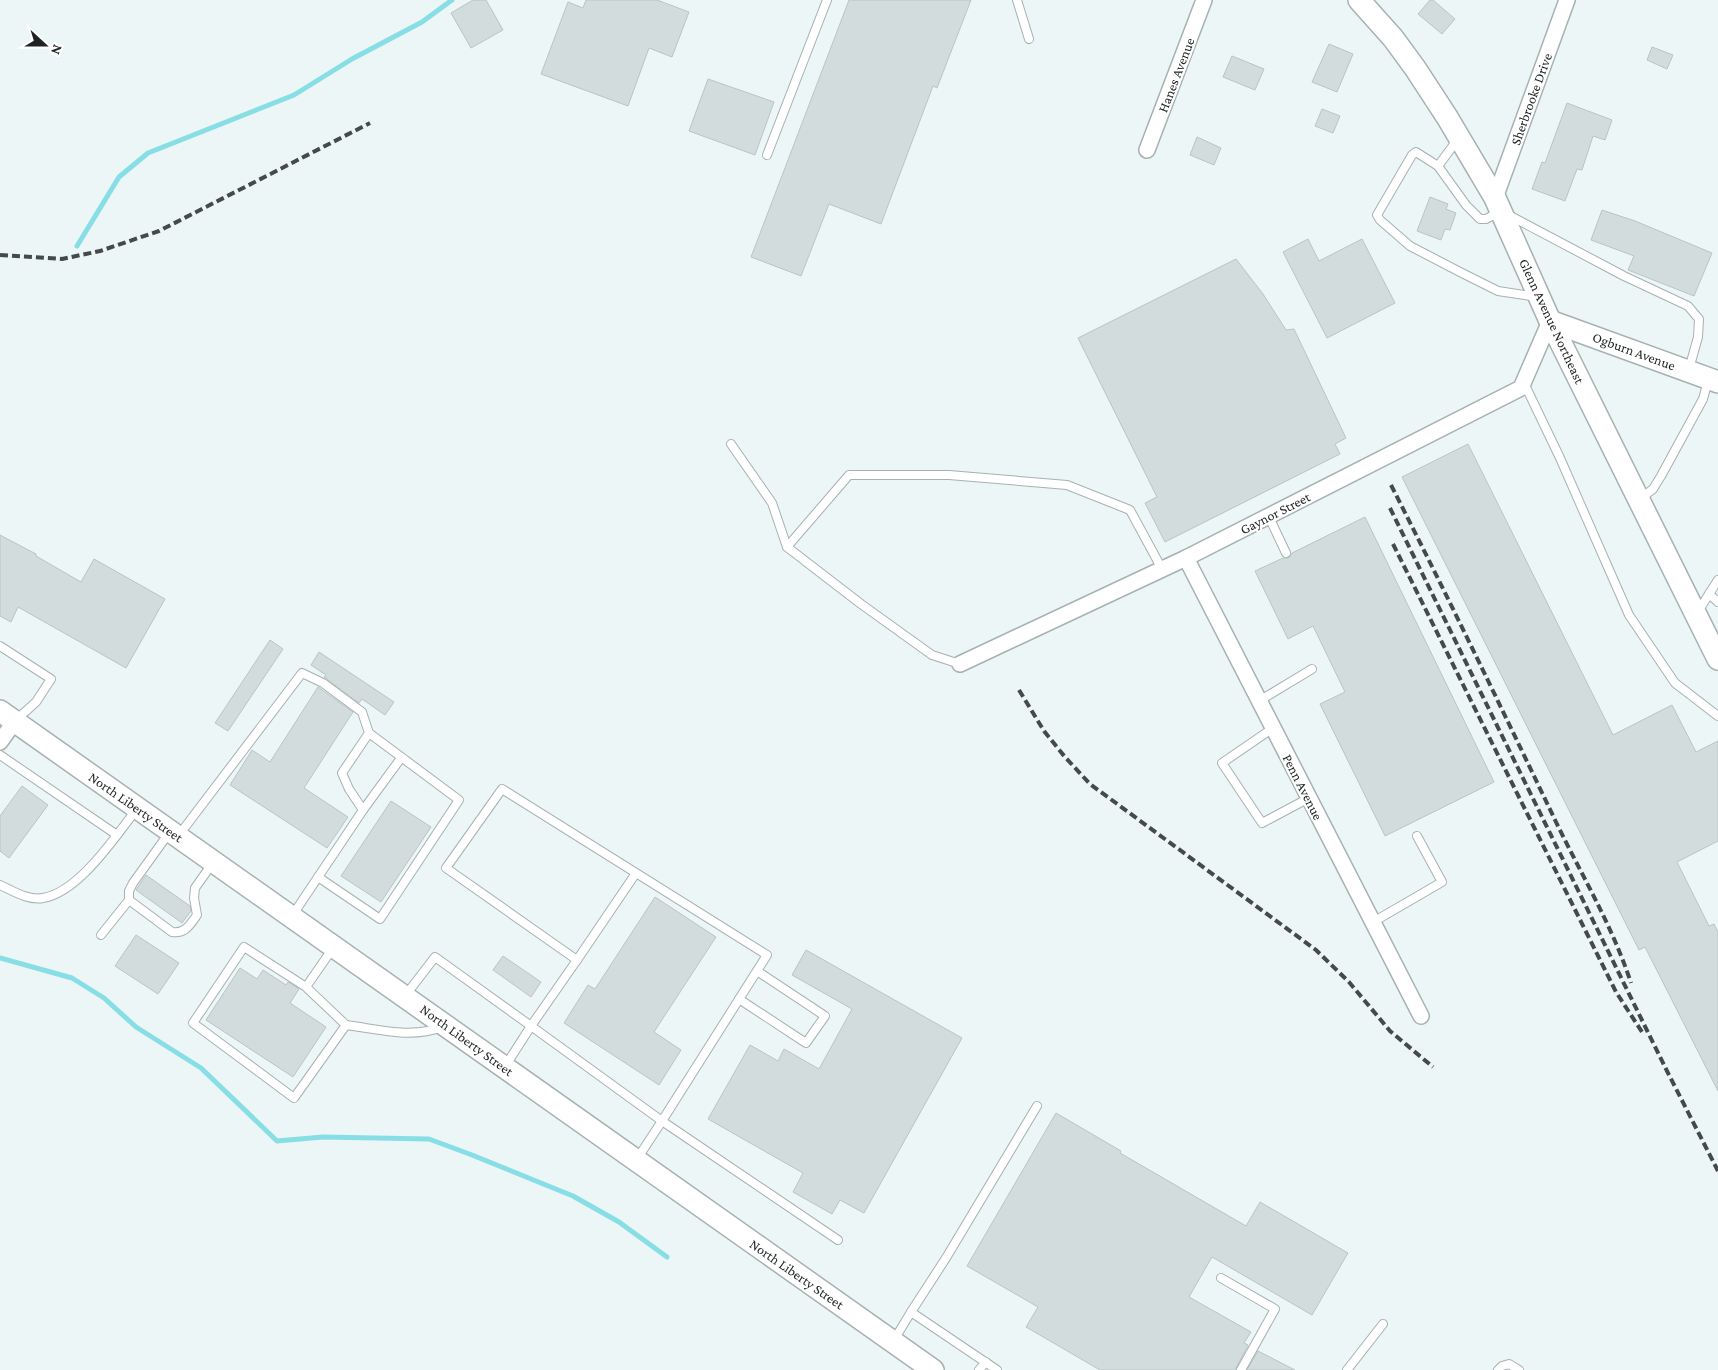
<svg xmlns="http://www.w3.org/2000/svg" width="1718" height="1370" font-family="'Crimson Pro',serif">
<rect width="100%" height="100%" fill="#ecf6f7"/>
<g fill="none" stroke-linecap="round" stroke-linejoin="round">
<g stroke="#88dee5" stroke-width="5">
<polyline points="77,246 119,177 148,153 294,95 352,59 422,22 452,0"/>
<polyline points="0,958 72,978 104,998 136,1027 201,1068 277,1141 323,1137 429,1139 472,1155 573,1196 619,1222 667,1257"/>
</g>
</g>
<g fill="#d2dcdc" stroke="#bac4c4">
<polygon points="473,0 486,0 503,30 471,48 451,13"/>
<polygon points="586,0 657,0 689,12 672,57 649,48 628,106 541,74 568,2 583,8"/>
<polygon points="849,0 971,0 937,88 933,86 881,224 829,204 801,276 751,257"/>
<polygon points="1430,0 1433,0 1455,19 1442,34 1418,14"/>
<polygon points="1329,44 1353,54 1337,92 1312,82"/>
<polygon points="1652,47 1673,55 1667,69 1647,60"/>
<polygon points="1232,56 1264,69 1255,90 1223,77"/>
<polygon points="708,79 774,102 755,155 689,131"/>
<polygon points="1567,103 1612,120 1605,140 1593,136 1582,170 1577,169 1565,201 1532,189 1542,162 1545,163"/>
<polygon points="1322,109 1340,116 1333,133 1315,126"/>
<polygon points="1197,137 1221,148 1214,165 1190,155"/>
<polygon points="1430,197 1448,204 1446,209 1456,213 1450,230 1445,229 1441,240 1417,231"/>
<polygon points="1602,210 1635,221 1712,253 1694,296 1628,270 1634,256 1591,240"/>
<polygon points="1308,239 1319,261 1362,239 1395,303 1327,338 1283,252"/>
<polygon points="1236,259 1263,294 1286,330 1294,329 1346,438 1335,444 1340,454 1165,542 1145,503 1157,497 1078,338"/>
<polygon points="1468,444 1613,735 1672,705 1696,752 1718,741 1718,841 1677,862 1709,926 1714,924 1718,932 1718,1091 1645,947 1639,950 1402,477"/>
<polygon points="1365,517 1494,782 1385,836 1320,704 1345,692 1313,626 1288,639 1255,571 1283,558 1289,558 1292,553"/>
<polygon points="0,535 36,554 36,556 81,582 94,559 165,599 126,668 18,607 11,622 0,616"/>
<polygon points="270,640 283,649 228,731 215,723"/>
<polygon points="319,652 394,702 385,715 362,699 359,703 324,677 326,675 311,665"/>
<polygon points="318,687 353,712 304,788 348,817 327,848 230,785 252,750 270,762"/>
<polygon points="22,786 48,805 9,858 0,851 0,816"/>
<polygon points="391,801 431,827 381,902 341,876"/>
<polygon points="146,875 190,906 191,911 182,923 136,890"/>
<polygon points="655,897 716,937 654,1032 681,1050 659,1085 564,1023 588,985 595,989"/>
<polygon points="136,935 179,963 158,994 115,966"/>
<polygon points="806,950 962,1038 864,1213 840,1200 832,1214 793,1192 803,1173 708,1119 750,1045 778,1061 784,1049 819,1069 852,1009 792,975"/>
<polygon points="503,956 541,982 531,997 493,970"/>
<polygon points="240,968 257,979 263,970 286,985 288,982 299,989 290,1003 326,1027 293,1077 206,1020"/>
<polygon points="1056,1113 1121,1151 1120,1153 1246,1226 1260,1202 1348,1253 1312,1315 1212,1257 1189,1297 1251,1332 1244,1343 1248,1345 1235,1370 1100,1370 1026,1327 1038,1307 967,1266"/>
<polygon points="1258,1351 1295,1370 1247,1370"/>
</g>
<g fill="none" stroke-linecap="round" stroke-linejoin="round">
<defs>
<g id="lane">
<polyline points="1017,0 1029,39"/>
<polyline points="1458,139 1438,166 1416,152 1412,155 1377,215 1380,220 1410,246 1460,272 1498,291 1537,297"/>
<polyline points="767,155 827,0"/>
<polyline points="1438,166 1466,205 1480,219 1486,219 1501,211 1624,276 1688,306 1699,319 1698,337 1689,369"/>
<polyline points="1524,383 1560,458 1629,615 1675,683 1718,716"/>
<polyline points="731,444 772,503 787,547 861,604 932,655 960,664"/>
<polyline points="1640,499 1653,489 1661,476 1703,399 1708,381"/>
<polyline points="1269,517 1286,553"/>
<polyline points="787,547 849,475 949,475 1067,485 1130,510 1162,569"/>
<polyline points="1709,594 1718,602"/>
<polyline points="1697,613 1718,580"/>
<polyline points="0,646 51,679 36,702 16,720"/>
<polyline points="1259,701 1312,669"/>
<polyline points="1273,728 1222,763 1262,823 1309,798"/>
<polyline points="0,755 117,835"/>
<polyline points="363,810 401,758"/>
<path d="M169 833 133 883 129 891V900L172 932C185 934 190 925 197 915L194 898 195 888 212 864"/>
<polyline points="179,835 302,673 323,683 362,712 369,733 342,773 349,789 363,810 292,916"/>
<polyline points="636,873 577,960 446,868 502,789 767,955 662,1121 838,1240"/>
<polyline points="318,877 380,919 459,800 369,733"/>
<path d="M0 885C13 891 29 901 43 898 79 892 115 837 136 810"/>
<polyline points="1373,922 1442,882 1417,836"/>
<polyline points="101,935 129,900"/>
<polyline points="577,960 531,1026 662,1121 637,1159"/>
<polyline points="306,987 244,947 193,1023 294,1098 346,1025 306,987 333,948"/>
<polyline points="405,996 435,957 531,1026 506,1065"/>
<polyline points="739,999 806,1043 825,1016 757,971"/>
<path d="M346 1025C378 1029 411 1039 442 1027"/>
<polyline points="1221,1278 1275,1309 1241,1370"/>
<polyline points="911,1312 946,1258 1037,1106"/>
<polyline points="894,1340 911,1312 997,1370"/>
<polyline points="979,1370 986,1362"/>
<polyline points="1347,1370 1383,1324"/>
<polyline points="1498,1370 1502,1366 1509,1364 1519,1370"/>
</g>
<g id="street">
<polyline points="1147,150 1204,0"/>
<polyline points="1495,198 1567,0"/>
<polyline points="1186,558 1421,1016"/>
<polyline points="960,664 1186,558 1521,388 1550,321"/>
<polyline points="0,742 15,721"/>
</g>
<g id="secondary">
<polyline points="1359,0 1393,38 1415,68 1447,117 1495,198 1550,321 1718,659"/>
<polyline points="1550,321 1718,382"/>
<polyline points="0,711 933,1370"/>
</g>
</defs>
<use href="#lane" stroke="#a7b1b1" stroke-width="10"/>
<use href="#street" stroke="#a7b1b1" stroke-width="18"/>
<use href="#secondary" stroke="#a7b1b1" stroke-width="24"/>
<use href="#lane" stroke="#fff" stroke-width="8"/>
<use href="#street" stroke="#fff" stroke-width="15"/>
<use href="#secondary" stroke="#fff" stroke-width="21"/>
<g stroke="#444949" stroke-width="4" stroke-dasharray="8 4" stroke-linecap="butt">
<polyline points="0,255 62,259 100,251 159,231 370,123"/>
<path d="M1391 485C1448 597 1502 709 1556 822 1582 876 1612 925 1631 983"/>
<polyline points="1390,508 1667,1071 1718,1171"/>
<polyline points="1393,544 1616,992 1644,1035"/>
<polyline points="1019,690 1044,731 1065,757 1090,784 1316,950 1349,982 1390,1031 1433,1067"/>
</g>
</g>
<g text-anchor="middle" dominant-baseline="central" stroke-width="4.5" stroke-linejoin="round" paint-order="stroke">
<g font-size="14" fill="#1f2323" stroke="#fff">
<text transform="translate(1176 75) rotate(-69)">Hanes Avenue</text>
<text transform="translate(1531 99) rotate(-70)">Sherbrooke Drive</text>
<text transform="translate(1552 321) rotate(65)">Glenn Avenue Northeast</text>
<text transform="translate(1634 351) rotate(20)">Ogburn Avenue</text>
<text transform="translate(1275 513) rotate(-27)">Gaynor Street</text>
<text transform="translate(1303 787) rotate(63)">Penn Avenue</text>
<text transform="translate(136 807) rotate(35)">North Liberty Street</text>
<text transform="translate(467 1040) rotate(36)">North Liberty Street</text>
<text transform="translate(797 1274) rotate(35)">North Liberty Street</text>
</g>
</g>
<g transform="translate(45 45) rotate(111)" stroke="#ffffff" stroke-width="4" paint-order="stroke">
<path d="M0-4L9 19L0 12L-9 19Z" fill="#1f2323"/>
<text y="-8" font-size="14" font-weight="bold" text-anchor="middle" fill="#1f2323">N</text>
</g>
</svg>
